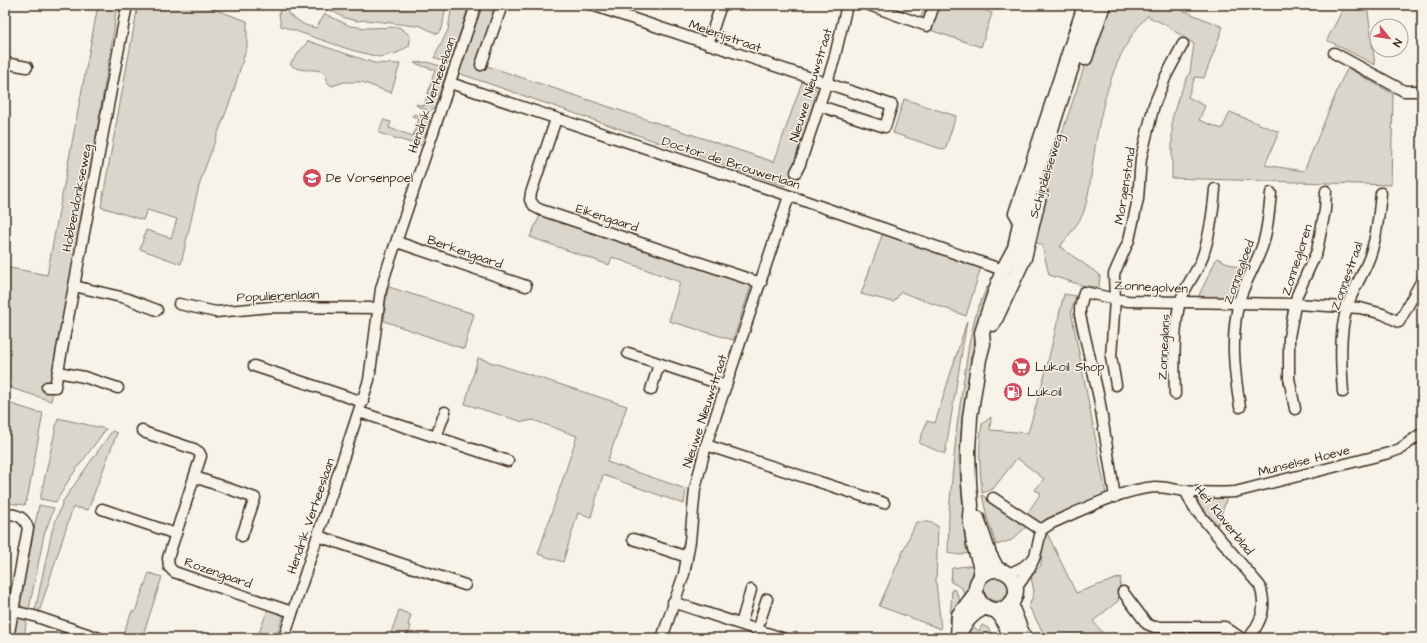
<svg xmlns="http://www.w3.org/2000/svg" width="1427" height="643" font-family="'Architects Daughter',sans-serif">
<rect width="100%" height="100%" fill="#f7f3e8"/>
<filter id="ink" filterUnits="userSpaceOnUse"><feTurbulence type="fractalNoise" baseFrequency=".025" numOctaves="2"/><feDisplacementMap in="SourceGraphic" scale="8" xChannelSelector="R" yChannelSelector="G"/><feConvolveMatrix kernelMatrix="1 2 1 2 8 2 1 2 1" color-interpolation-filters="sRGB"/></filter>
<g filter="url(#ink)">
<g fill="#dbd6cb" stroke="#8b8074">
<polygon points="98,5 116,5 114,30 51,401 5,386 5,267 47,275"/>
<polygon points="138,5 202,5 247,21 247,46 232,96 202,176 197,194 181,264 140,249 146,230 171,238 177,219 147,210 143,220 101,207"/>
<polygon points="281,5 289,5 288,7 289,15 305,25 316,28 325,14 350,26 367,28 399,27 407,33 410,36 410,41 409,46 397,53 379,57 351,50 281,26 279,14"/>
<polygon points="321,5 364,5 365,7 381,5 446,5 442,29 437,34 419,25 416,26 366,20 357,21 345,18"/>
<polygon points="452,5 469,5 450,64 434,58 448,30"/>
<polygon points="482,5 497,5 481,64 774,162 802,82 811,85 817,90 817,94 790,178 785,186 458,73"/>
<polygon points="925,5 970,5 992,13 981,47 918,26"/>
<path d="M1105 5H1170L1223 27 1204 78 1195 77 1188 97 1205 106 1199 120 1222 129 1230 112 1279 132 1265 165 1304 171 1342 79 1348 68 1393 94 1391 185 1172 178V119L1178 98 1190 72 1194 44 1164 24 1147 16C1113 53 1101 106 1094 154 1091 173 1090 192 1084 211 1081 221 1067 237 1060 247L1100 275 1099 287 1085 286 1049 275 1042 245 1032 241 1039 208 1050 169Z"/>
<polygon points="1345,5 1367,5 1375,65 1327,40"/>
<path d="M308 41 374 63 400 64 391 93 362 82H344L332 86 327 82C326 61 303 77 290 64Z"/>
<polygon points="427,62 446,68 447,71 435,108 430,111 417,106 416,104 424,106 435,70 414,63"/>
<polygon points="904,99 956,116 945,150 893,133"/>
<polygon points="414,114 428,118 430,123 424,146 412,142 411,143 379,133 383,120 391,122 389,128 413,136 419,119 412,116"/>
<polygon points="541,213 752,283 733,340 669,321 680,282 612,257 609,265 530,237"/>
<polygon points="883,233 981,267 966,316 901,292 894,302 861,294"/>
<polygon points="1217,258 1247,272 1234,299 1198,297"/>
<polygon points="389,287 474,314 464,349 384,321 386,296"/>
<polygon points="987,287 991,288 981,315 974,345 962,421 960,444 959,457 962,499 966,531 972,552 960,555 948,553 949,512 957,425 969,344 976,313"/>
<path d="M1064 294 1076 296 1071 311 1106 494C1094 499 1082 504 1070 509 1059 513 1048 516 1039 525L1026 515 1041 493 1035 490 1044 479 1017 458 993 489 982 493C980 470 978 447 982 424L991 417 990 430 1028 433 1045 374Z"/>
<polygon points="967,321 945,454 919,443 927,421 935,423"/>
<polygon points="478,358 627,406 607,462 686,489 684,504 603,475 591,517 578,513 563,562 538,554 577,436 533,420 523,422 465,404"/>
<polygon points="5,402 37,412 43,413 28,495 25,505 5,503"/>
<polygon points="58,418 106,429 70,478 56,502 40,499"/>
<polygon points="112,431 117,433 88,510 73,507 39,612 35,611 52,531 63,501"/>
<polygon points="982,495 1027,526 1012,540 996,545 987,517"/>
<polygon points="1190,497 1227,497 1218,525"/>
<polygon points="39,505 54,508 44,535 29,609 23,608 19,601"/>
<polygon points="916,522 929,522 938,526 936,582 941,629 879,606"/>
<polygon points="1047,533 1076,593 1121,577 1118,601 1093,621 1107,638 1046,638 1029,607 1034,592 1031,577 1041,565 1043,539"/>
<path d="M974 565C976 576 972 590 966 599L962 588 951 582 952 568Z"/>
<polygon points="149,573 162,577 142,638 122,637 132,611 135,612"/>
<circle cx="996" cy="589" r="12"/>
<polygon points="952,589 956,591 961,604 953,611 950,622"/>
<polygon points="268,609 284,613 276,638 257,638"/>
<polygon points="399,610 411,615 408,625 411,626 407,638 395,638 396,634 391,633"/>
<polygon points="19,617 27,617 24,638 12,638 16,619"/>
<polygon points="976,621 973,626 979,631 982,625 988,628 995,638 964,638 968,627"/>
</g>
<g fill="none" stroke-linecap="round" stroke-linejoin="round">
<defs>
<g id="street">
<polyline points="592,5 892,105 885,127 820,106"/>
<polyline points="869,5 927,26 934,5"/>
<polyline points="708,44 721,5"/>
<polyline points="1334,53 1404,91 1422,91"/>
<polyline points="5,63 27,67"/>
<polyline points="481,65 502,5"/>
<polyline points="450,83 802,200 1003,270"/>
<polyline points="556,119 531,193 530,200 535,207 541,210 761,283"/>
<polyline points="796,172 800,164 834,60 847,5"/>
<polyline points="1020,223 1014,213 1083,5"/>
<polyline points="397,242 526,286"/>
<polyline points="74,286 125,298 157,310"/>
<polyline points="179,304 216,312 271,307 378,308"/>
<polyline points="628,353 726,386"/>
<polyline points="254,366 363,402"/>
<polyline points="58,372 84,377 118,388"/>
<polyline points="1116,385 1111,357 1115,299 1114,274 1129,240 1138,199 1141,158 1154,105 1166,76 1183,44"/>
<polyline points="47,387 55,387 127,5"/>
<polyline points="651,390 659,364"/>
<path d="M1343 392C1341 364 1339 334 1347 307 1353 289 1364 273 1370 256 1377 235 1379 214 1381 193"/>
<path d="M1175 394C1174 367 1173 328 1180 302 1184 288 1195 275 1201 261 1210 237 1213 213 1215 189"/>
<path d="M1240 407C1234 371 1230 334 1240 298 1246 280 1256 264 1262 247 1268 230 1269 211 1271 193"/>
<polyline points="1295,409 1289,378 1289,337 1297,295 1317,251 1325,210 1326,191"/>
<polyline points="359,412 436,437 445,412"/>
<polyline points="142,430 146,433 194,449 199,452 201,456 168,558 169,567 174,572 292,612"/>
<polyline points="436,437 508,461"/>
<polyline points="706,445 884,503"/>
<polyline points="195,477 255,498 242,536"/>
<path d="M1186 492 1194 508 1260 586C1267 608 1262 620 1249 638"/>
<polyline points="1115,497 1099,398 1080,315 1080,308 1084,292 1115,299 1128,301 1296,304 1360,308 1383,314 1399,322 1422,280"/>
<polyline points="993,498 1041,530"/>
<polyline points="102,509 176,534"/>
<path d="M5 513C17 515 24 516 28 528L8 638"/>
<polyline points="318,536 465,585"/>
<polyline points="633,539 687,557"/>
<polyline points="1009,574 1023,567 1033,559"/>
<path d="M1016 588C1033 566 1036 557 1041 530L1050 524C1082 510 1120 490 1155 487 1165 487 1176 490 1185 491 1202 493 1218 493 1235 492L1389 453 1400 449 1422 433"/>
<polyline points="1123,592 1147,624 1154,627 1225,627 1241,638"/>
<polyline points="673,602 782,638"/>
<polyline points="13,611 34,616 99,638"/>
<polyline points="741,624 751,590"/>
<polyline points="757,630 767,599"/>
<polyline points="284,638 369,380 381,289 386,272 476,5"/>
<polyline points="662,638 684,574 690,541 695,489 706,445 789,196"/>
</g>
<g id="secondary">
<polyline points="1085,58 1103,5"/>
<polyline points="993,324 1024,258 1040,192"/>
<polyline points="977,518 989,554 997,569"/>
<circle cx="996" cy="590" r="20"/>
<polyline points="981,575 981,568 974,545 970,516 971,505 969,483 968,450 970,417 979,359 983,344 982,333 987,316 1003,270 1015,248 1020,223 1092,5"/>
<polyline points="1011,603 1013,611 1024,638"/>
<polyline points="995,610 1001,616 1012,638"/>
<path d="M958 635C965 622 972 613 986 607"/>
<polyline points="958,638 959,615 976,593"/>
</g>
</defs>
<use href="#street" stroke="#3b2a1e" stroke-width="13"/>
<use href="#secondary" stroke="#3b2a1e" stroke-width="17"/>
<use href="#street" stroke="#f7f3e8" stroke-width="10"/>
<use href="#secondary" stroke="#f7f3e8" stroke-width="14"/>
</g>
</g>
<defs>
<symbol id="school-disc" viewBox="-11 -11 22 22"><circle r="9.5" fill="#d1495b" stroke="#f7f3e8"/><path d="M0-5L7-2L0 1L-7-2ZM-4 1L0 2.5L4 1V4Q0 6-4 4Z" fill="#fff"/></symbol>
<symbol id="supermarket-disc" viewBox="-11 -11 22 22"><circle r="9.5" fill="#d1495b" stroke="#f7f3e8"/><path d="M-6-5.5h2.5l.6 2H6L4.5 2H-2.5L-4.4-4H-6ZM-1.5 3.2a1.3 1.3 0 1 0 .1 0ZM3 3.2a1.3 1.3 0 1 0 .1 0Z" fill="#fff"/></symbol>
<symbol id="fuel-disc" viewBox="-11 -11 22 22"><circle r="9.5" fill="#d1495b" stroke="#f7f3e8"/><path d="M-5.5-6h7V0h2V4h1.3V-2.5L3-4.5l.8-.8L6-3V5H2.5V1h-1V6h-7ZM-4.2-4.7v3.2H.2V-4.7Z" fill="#fff"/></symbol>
</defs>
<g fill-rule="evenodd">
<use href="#school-disc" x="301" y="167" width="22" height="22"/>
<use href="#supermarket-disc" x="1010" y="356" width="22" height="22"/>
<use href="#fuel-disc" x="1002" y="381" width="22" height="22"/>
</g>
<g text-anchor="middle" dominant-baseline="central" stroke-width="3" stroke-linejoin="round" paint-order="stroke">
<g font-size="13" fill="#3b2a1e" stroke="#f7f3e8">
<text transform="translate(725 36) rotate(19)">Meierijstraat</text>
<text transform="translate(811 85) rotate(-73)">Nieuwe Nieuwstraat</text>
<text transform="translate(432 95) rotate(-71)">Hendrik Verheeslaan</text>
<text transform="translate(731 163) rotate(18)">Doctor de Brouwerlaan</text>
<text transform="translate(1046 176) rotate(-73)">Schijndelseweg</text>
<text transform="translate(1125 186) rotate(-81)">Morgenstond</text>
<text transform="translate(77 198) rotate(-79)">Hobbendonkseweg</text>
<text transform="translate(607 218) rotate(18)">Eikengaard</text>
<text transform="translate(465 252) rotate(19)">Berkengaard</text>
<text transform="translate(1297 260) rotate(-72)">Zonnegloren</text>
<text transform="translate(1239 272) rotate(-70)">Zonnegloed</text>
<text transform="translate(1347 276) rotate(-70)">Zonnestraal</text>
<text transform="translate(1151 287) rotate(3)">Zonnegolven</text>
<text transform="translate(278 296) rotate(-2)">Populierenlaan</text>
<text transform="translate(1164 347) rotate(-87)">Zonneglans</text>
<text transform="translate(705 411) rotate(-72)">Nieuwe Nieuwstraat</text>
<text transform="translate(1304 461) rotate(-14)">Munselse Hoeve</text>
<text transform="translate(311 516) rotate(-71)">Hendrik Verheeslaan</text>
<text transform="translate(1224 520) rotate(51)">Het Klaverblad</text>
<text transform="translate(218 573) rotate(19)">Rozengaard</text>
</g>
<g font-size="13" fill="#3b2a1e" stroke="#f7f3e8" text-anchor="start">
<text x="326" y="178">De Vorsenpoel</text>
<text x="1035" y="367">Lukoil Shop</text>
<text x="1027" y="392">Lukoil</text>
</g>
</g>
<rect width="1427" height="643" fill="none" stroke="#f7f3e8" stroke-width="20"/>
<rect x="10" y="10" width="1407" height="623" fill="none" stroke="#3b2a1e" stroke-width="1.5" filter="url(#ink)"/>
<g transform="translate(1389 38) rotate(120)"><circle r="19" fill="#f7f3e8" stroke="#aca397"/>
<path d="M0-3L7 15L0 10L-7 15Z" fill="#d1495b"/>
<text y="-6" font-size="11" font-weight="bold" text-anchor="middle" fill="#3b2a1e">N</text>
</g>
</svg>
